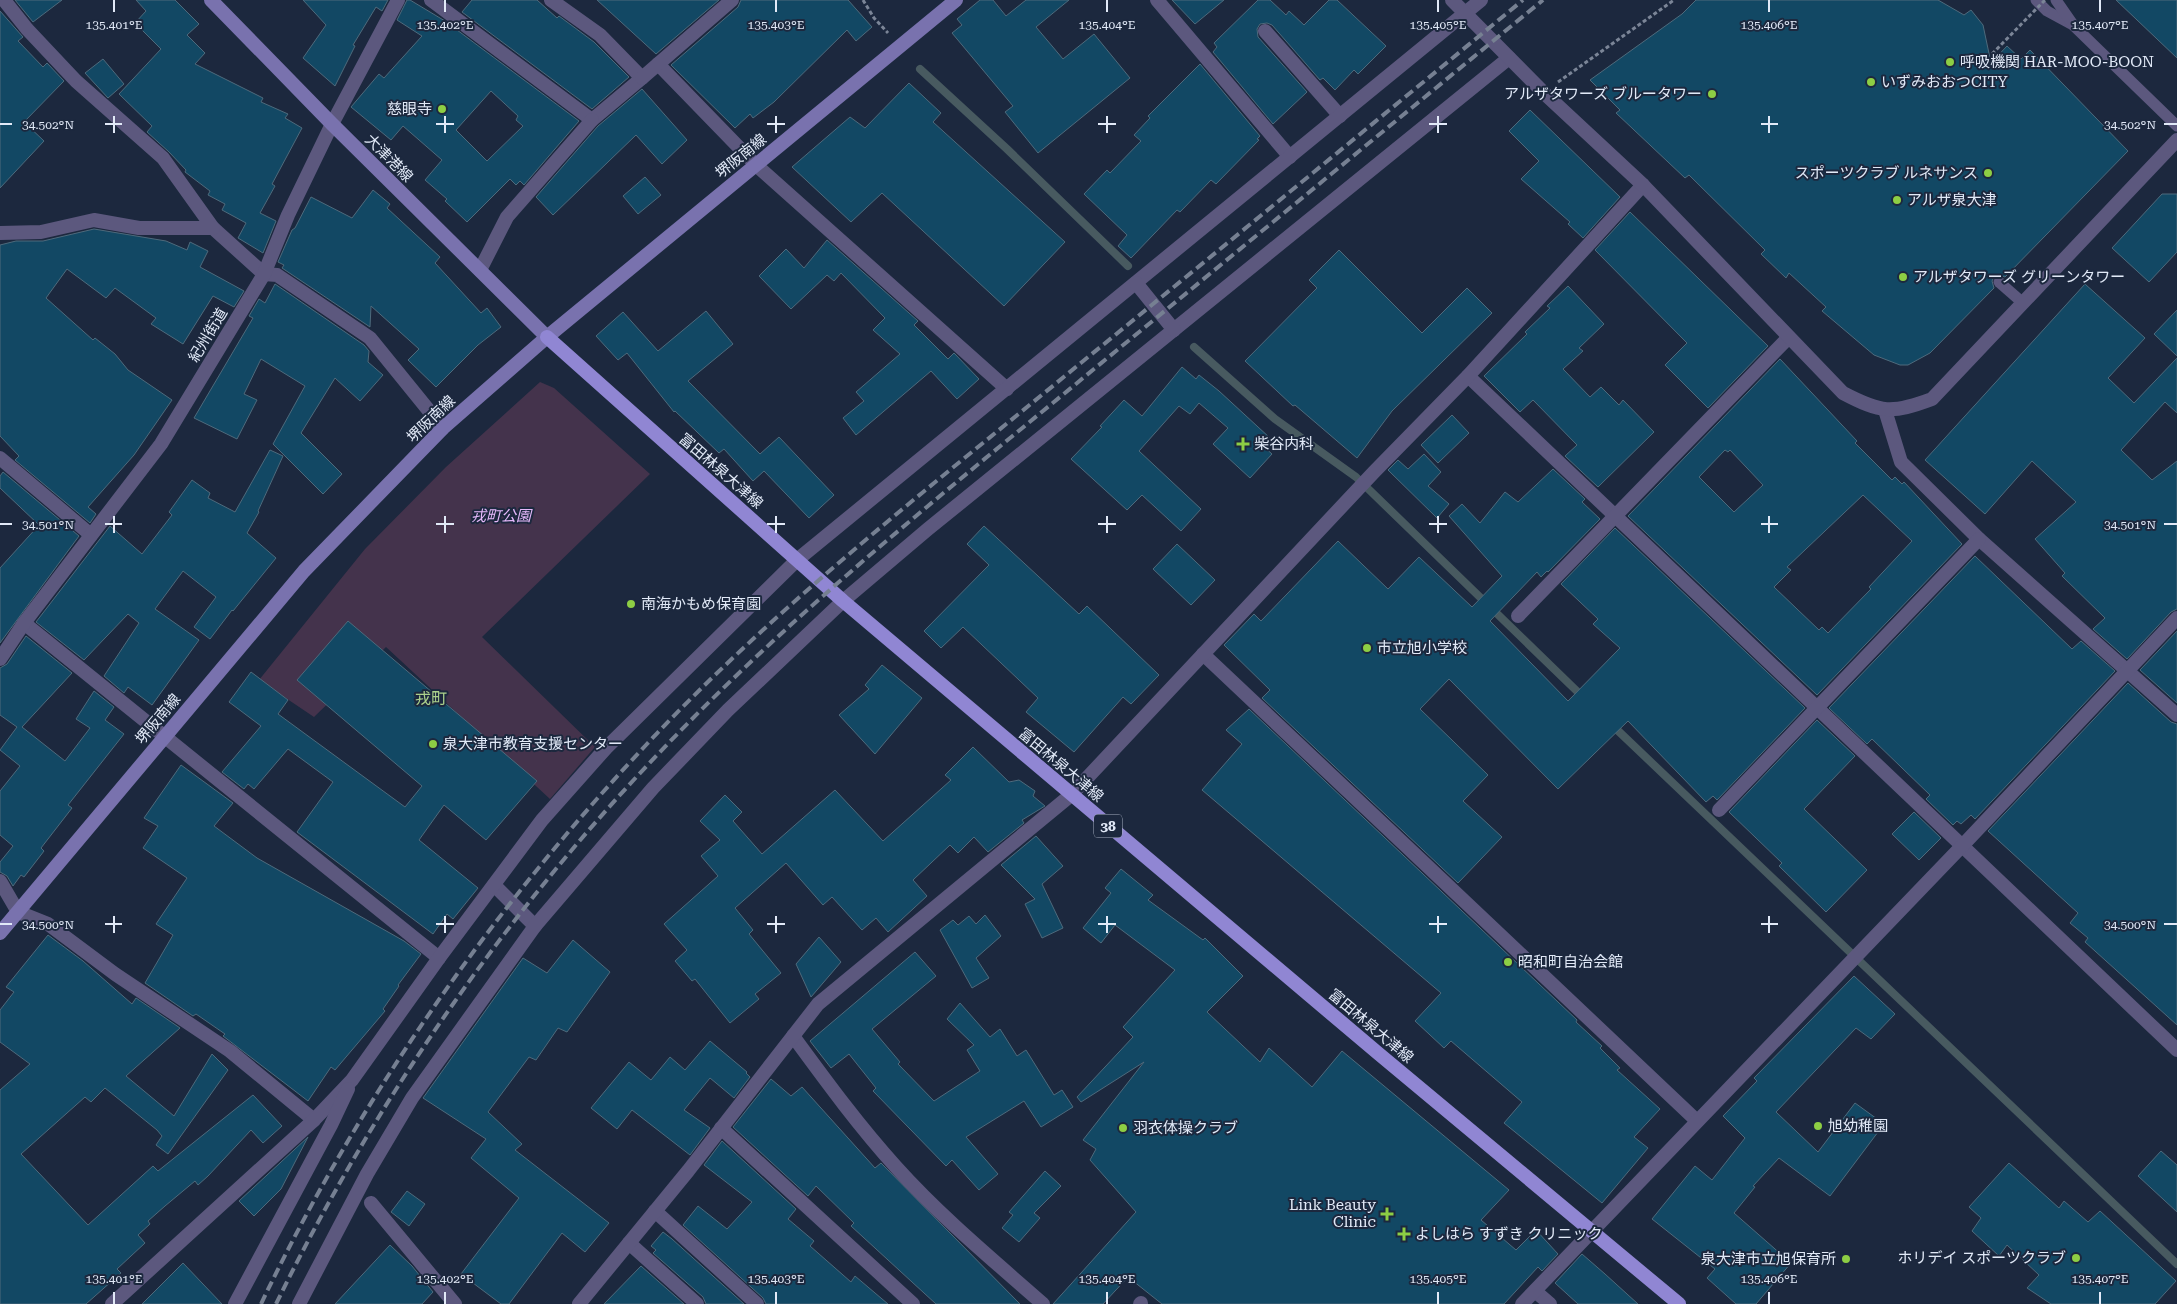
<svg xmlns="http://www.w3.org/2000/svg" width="2177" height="1304" font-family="'Roboto Serif','Noto Sans JP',serif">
<rect width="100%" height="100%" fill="#1c283e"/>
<polygon fill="#44334c" points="540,382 554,388 650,474 482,637 595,747 550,799 386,647 314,717 259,680 365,549 446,467"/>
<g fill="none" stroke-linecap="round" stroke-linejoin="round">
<g stroke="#485a60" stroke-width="8">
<polyline points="920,69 1007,149 1128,266"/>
<polyline points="1194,347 1275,419 1356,477 1584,698"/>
<polyline points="1612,725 2177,1264"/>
</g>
</g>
<g fill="#124864" stroke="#4e6a7c" fill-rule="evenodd">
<polygon points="15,0 62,0 33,22"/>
<polygon points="136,0 175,0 199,24 187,35 205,53 195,64 263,98 261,102 288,114 285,118 302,128 272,184 275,186 260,213 276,221 263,253 238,238 246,223 222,210 225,204 208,195 210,191 185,172 186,170 169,152 147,132 152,126 119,94 161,49 135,23 146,11"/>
<polygon points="303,0 388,0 382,11 376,7 353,45 355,46 335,86 303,58 326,25"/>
<path d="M407 0H410L445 21 579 121 524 185 520 181 516 185 510 179 467 222 445 201 447 199 425 180 442 160 403 126 391 140 351 107 379 74 384 78 422 36 397 20ZM491 91 518 116 516 120 523 126 487 161 456 130Z"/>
<polygon points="472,0 537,0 557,18 559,16 594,42 629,77 592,109 462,12"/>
<polygon points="597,0 719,0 656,54"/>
<polygon points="741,0 848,0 872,27 856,41 847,30 774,102 753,118 750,114 735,128 671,65 738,7"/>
<polygon points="980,0 993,0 1006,16 1026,0 1069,0 1036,27 1063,59 1094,34 1130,78 1038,153 1005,112 1013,106 952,33 962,25 957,19"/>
<polygon points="1172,0 1224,0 1195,24"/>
<polygon points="1258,0 1270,0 1286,15 1289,11 1304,25 1329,0 1337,0 1386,46 1358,74 1354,70 1335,90 1323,78 1320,80 1272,25 1267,23 1260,24 1257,29 1258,37 1307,92 1273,124 1213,52 1217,47 1214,43"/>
<polygon points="1696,0 1938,0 1964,15 1971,10 1983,25 1991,63 2007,46 2021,59 2030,50 2128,151 2005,277 2000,275 1994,277 1992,281 1994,288 1930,353 1908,365 1900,365 1874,355 1822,311 1826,307 1789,273 1786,278 1761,254 1765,250 1689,175 1685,178 1616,113 1620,110 1590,80 1682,14"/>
<polygon points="2116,0 2177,0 2177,58"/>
<polygon points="0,11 23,37 18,41 43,67 47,63 64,81 24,122 44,141 0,188"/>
<polygon points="103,59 124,84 108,98 85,73"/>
<polygon points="1200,64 1260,136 1257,139 1259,140 1216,184 1211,180 1180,212 1177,210 1131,258 1118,246 1127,235 1084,194 1107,170 1110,173 1141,141 1134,135 1150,118 1148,116"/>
<polygon points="909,83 941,113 933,122 1065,242 1004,306 882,193 851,222 792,167 850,117 865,128"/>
<polygon points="642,89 687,140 662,164 636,135 553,215 536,197 598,126"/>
<polygon points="1530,110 1620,197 1583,238 1568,224 1570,222 1521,179 1539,161 1509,131"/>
<polygon points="645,177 661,195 638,214 623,196"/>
<polygon points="373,190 390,204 387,208 440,257 435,263 481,313 487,308 501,327 478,345 436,387 408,360 419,349 371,306 370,327 282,268 284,265 278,262 292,230 295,228 311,197 352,218"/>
<polygon points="2162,194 2177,194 2177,252 2149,282 2112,248"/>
<polygon points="1630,212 1768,346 1708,408 1665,365 1687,343 1595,250"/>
<polygon points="94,229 166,241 187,250 190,242 208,251 200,267 244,291 234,307 213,296 183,344 151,324 156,318 115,288 106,298 67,269 46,298 93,340 95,338 115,354 128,370 172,400 134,455 88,507 96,514 90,523 15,460 19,456 0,436 0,245 16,241 43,241"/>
<polygon points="827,240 918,321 914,325 948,359 954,353 979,379 957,399 931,371 856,435 843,418 864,401 856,392 900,354 873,330 885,318 841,273 834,281 827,275 791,309 759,276 786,249 804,268"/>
<polygon points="1339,250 1422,333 1467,288 1492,313 1392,411 1357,458 1295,405 1293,406 1245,361 1317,288 1309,280"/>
<polygon points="275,284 364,345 369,351 368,362 383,375 360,401 335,378 301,433 342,474 323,494 273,444 305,386 261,359 244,394 257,400 237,439 194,418 253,318 249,316 259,299 265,303"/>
<polygon points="2085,284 2145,338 2108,378 2134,403 2177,358 2177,413 2165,402 2121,450 2152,480 2177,461 2177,609 2171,612 2127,659 2093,629 2105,618 2062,576 2065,573 2035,539 2076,502 2032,461 1985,514 1925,460"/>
<polygon points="1568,286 1604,324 1579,348 1583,351 1563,369 1590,397 1601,387 1619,405 1623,400 1654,432 1598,487 1565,456 1577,445 1533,400 1520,412 1484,376 1527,334 1525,332 1550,308 1547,306"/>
<polygon points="2177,310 2177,356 2154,334"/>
<polygon points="706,311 733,344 688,381 760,454 779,437 834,495 809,518 764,471 753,481 724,449 719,453 675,411 674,412 627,353 618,360 596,336 623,312 658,351"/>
<path d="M1780 359 1857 441 1855 443 1892 480 1895 477 1902 484 1904 482 1962 544 1817 695 1628 516ZM1725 450 1728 452 1730 450 1763 485 1734 512 1699 477ZM1863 495 1912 541 1869 587 1871 589 1828 633 1822 627 1819 630 1774 587 1791 570 1787 567Z"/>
<polygon points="1182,367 1196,379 1199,375 1219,391 1270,438 1263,446 1272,454 1250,478 1213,444 1228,428 1199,403 1190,414 1179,406 1139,451 1201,509 1181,531 1142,495 1127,510 1071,459 1102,427 1100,426 1124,400 1142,416"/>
<polygon points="1452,415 1469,433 1438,463 1421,445"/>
<polygon points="270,450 283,456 258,511 259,512 247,533 276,558 233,611 232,610 210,639 194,627 216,597 183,571 155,609 199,640 152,705 128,687 124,693 104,676 139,623 128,614 84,660 36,622 110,526 142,554 172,515 169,512 192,480 210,493 208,498 235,512"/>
<polygon points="1424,454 1441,472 1428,486 1449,504 1437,518 1388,470 1398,460 1408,469"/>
<polygon points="1553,469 1585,499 1582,502 1600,519 1548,572 1547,571 1541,577 1537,572 1490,621 1568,701 1620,648 1593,624 1598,619 1561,584 1615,528 1805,708 1717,800 1713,796 1706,802 1628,721 1558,789 1449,679 1420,709 1488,775 1463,801 1502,837 1458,883 1262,698 1270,690 1224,645 1254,614 1261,621 1338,541 1388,589 1419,557 1472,607 1502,576 1449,516 1462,504 1480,523 1505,492 1518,502"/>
<polygon points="3,472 79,536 0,643 0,568 39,525 0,488 0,476"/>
<polygon points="984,526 1079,614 1087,606 1159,675 1131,704 1123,697 1074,752 1026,712 1038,698 963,627 941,648 924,631 989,565 967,544"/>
<polygon points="1177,544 1215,580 1191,605 1153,569"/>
<polygon points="1975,556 2072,649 2081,641 2115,671 1975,819 1971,815 1961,824 1957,821 1953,825 1926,799 1930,795 1872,739 1867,744 1829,708"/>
<polygon points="348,621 537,781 486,840 444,805 419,840 478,888 453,919 447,914 433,934 297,832 333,782 288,749 254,789 248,784 244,789 222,772 261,726 229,702 251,672 288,700 278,714 405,807 422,786 297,680"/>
<polygon points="2177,631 2177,703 2140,670"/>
<polygon points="26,636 72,673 22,727 65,761 90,728 76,719 94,691 114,707 105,720 124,734 68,805 72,808 41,848 44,851 24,877 21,875 13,886 7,876 0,872 0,862 13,846 0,835 0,791 20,766 0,750 17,727 0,715 0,668 7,664"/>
<polygon points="882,665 922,698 875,754 839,715 869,689 865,685"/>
<polygon points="2128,683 2171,722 2177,724 2177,1025 2085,942 2088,938 2070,923 2078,913 1988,831"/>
<polygon points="1249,709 1577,1020 1576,1022 1602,1046 1600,1048 1620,1068 1617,1070 1660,1109 1634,1137 1648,1148 1602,1203 1504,1123 1522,1102 1451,1041 1444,1048 1415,1021 1441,993 1202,790 1242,744 1226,730"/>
<polygon points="1817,720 1855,756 1804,809 1867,870 1826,912 1779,866 1782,863 1729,812"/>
<polygon points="973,747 1009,782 1019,780 1035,791 1033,796 1045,806 1022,820 1024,823 988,852 974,837 958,853 950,845 913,880 927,896 888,932 876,918 862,930 832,897 823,905 786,863 735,908 753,930 749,934 781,973 755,994 759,999 730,1023 695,979 692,981 675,961 687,950 664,924 718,876 701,856 720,840 700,821 725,795 742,812 733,821 762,854 835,790 883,841 951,780 945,775"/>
<polygon points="181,765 233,803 214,826 257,858 404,941 421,954 398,985 399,986 383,1009 385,1011 335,1070 331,1067 308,1101 223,1036 225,1034 196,1014 193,1016 145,983 173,935 156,924 187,878 143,848 158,826 144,818"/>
<polygon points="1914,812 1941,838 1919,860 1892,834"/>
<polygon points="1036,836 1063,866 1042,884 1063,928 1042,938 1025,904 1035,899 1001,865"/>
<polygon points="1121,869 1153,895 1148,900 1203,940 1205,938 1243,976 1207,1012 1260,1062 1269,1048 1312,1087 1342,1051 1509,1190 1481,1220 1516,1250 1536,1230 1558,1254 1542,1271 1538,1267 1504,1304 1162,1304 1128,1277 1103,1304 1053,1304 1136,1212 1090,1160 1096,1149 1083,1140 1144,1062 1081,1102 1077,1097 1133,1037 1123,1027 1175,970 1115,925 1101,943 1083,928 1111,893 1105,888"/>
<polygon points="985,915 1001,936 976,958 989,978 972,988 940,930 953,920 958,925 969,916 976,924"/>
<polygon points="48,935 83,961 132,1004 136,998 180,1028 126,1076 174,1116 212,1054 228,1070 168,1154 156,1145 162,1136 157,1130 105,1088 91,1102 85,1097 21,1154 88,1225 153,1166 158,1171 253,1095 282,1126 263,1143 251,1130 208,1176 198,1185 195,1181 165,1206 148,1221 150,1224 138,1235 145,1243 117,1269 121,1273 86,1304 0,1304 0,1090 30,1064 0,1042 0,1010 14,992 6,987"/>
<polygon points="819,937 841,962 811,997 796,964"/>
<polygon points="573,940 610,972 567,1032 558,1028 536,1060 529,1057 488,1112 522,1144 515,1150 609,1223 585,1252 562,1233 509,1304 501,1304 461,1274 519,1198 471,1158 486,1139 423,1098 523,958 547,973"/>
<polygon points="915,952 936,976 872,1029 900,1062 898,1064 934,1101 980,1071 967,1050 974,1045 947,1019 960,1003 990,1037 1000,1029 1017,1056 1026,1050 1054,1095 1062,1090 1073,1107 1041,1127 1024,1101 966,1137 998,1174 979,1190 952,1160 946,1166 873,1091 876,1088 849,1054 831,1068 810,1041"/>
<polygon points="1854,976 1895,1014 1871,1039 1856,1028 1776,1112 1818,1152 1855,1103 1884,1124 1830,1196 1779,1158 1753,1186 1755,1187 1734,1213 1791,1263 1756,1304 1736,1304 1707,1278 1715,1269 1652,1219 1695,1166 1712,1180 1745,1138 1723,1116 1757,1081 1754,1078"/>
<polygon points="710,1041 747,1072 746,1073 750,1077 734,1098 710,1078 684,1110 710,1128 690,1155 632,1110 617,1129 591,1108 629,1062 651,1080 670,1057 685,1070"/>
<polygon points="771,1079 791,1096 802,1087 875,1168 881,1163 1020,1304 936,1304 851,1226 854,1223 816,1186 808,1196 733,1127"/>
<polygon points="308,1137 281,1189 254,1216 239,1201"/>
<polygon points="722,1141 796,1209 788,1219 814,1241 810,1246 851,1282 855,1276 888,1304 766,1304 763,1298 683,1225 698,1206 727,1229 752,1202 704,1165"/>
<polygon points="2161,1151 2177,1165 2177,1212 2138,1176"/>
<polygon points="2009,1163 2059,1208 2064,1201 2088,1222 2100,1211 2176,1281 2155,1304 2051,1304 2027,1288 2039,1275 2007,1245 1999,1256 1972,1231 1981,1218 1969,1207"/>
<polygon points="1045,1171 1061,1186 1034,1213 1040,1218 1019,1242 1002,1228 1013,1215 1009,1212"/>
<polygon points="407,1191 425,1204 409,1226 391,1212"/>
<polygon points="663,1232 672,1239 744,1304 706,1304 703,1297 653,1253 656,1250 651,1246"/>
<polygon points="390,1245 412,1266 433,1292 422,1304 335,1304"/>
<polygon points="1582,1254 1605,1274 1638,1304 1578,1304 1555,1283"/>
<polygon points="183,1263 222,1304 142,1304"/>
<polygon points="641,1266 684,1304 604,1304"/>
</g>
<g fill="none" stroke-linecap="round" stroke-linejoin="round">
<g stroke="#7b8597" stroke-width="3" stroke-dasharray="4 2.5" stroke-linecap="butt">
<polyline points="863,0 874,18 888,33"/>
<polyline points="1558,82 1674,0"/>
</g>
<g stroke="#5c587e" stroke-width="11">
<polyline points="2036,0 2047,11 2071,24"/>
<polyline points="2056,0 2074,26 2177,126"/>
<polyline points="1999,282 2023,303"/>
</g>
<g stroke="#5c587e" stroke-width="14">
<polyline points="4,0 27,29 76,81 163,158 213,228 264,274 277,275 370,338 443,428"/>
<polyline points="431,0 592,120 642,78 600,35 551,0"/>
<polyline points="1157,0 1290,157"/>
<polyline points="1265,31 1340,116"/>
<polyline points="658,64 756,165 1007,389"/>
<polyline points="642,78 732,0"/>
<polyline points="0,233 41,232 94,220 139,228 213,228"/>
<polyline points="480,270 507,217 592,120"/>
<polyline points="1468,376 2177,1050"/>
<polyline points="1885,410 1901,462 1979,539 2177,715"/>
<polyline points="0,458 91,535"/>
<polyline points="1518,616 1788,338"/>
<polyline points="24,623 439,958"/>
<polyline points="1203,654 1697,1121"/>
<polyline points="0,659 24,623 161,444 264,274 288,215 332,124 398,0"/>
<polyline points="1719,810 1979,539"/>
<polyline points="0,881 18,912 48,924 115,974 230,1051 314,1120"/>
<polyline points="494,885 535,926"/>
<path d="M793 1036C826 1081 858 1125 896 1167 941 1217 993 1260 1043 1304"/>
<polyline points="721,1128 913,1304"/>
<polyline points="371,1203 455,1304"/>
<polyline points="655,1211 757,1304"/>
<polyline points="629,1243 697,1304"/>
<polyline points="1535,1291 1550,1304"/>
<polyline points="112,1304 314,1120 352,1080 439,958 542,820 606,748 797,560 1481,0"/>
<polyline points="235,1304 331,1125 348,1089"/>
<polyline points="299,1304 367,1174 412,1098 535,926 653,788 728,710 843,601 928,529 1509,58"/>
<polyline points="579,1304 688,1171 818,1004 1071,795 1374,472 1468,376 1643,185"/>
<polyline points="1140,1304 1141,1303"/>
<polyline points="1522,1304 1963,845 2177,618"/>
</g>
<g stroke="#5c587e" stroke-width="14">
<path d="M1452 0 1543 92 1643 185 1843 393C1881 413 1892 414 1932 399L2177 140"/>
<polyline points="1136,283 1174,330"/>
</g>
<g stroke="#7972ae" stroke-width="14">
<polyline points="211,0 332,124 547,337"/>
<polyline points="0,933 304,571 443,428 547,337 956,0"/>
</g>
<polyline stroke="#9086d3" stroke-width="14" points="547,337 843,601 1379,1054 1679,1304"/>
<g stroke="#768092" stroke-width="4" stroke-dasharray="10 5" stroke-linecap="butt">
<path d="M261 1304C359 1099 491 910 646 745 778 604 933 485 1082 362 1229 242 1376 121 1523 0"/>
<path d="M276 1304C374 1103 504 915 659 753 792 613 945 492 1094 369 1244 246 1393 123 1543 0"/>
</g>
<polyline stroke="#7b8597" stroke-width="3" stroke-dasharray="4 2.5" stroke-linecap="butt" points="1992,54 2045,0"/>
</g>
<path fill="none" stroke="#e1e9f7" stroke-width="2" d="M114 0V12M445 0V12M776 0V12M1107 0V12M1438 0V12M1769 0V12M2100 0V12M114 116V133M445 116V133M776 116V133M1107 116V133M1438 116V133M1769 116V133M0 124H12M105 124H122M436 124H454M767 124H785M1098 124H1116M1429 124H1447M1761 124H1778M2164 124H2177M114 516V533M445 516V533M776 516V533M1107 516V533M1438 516V533M1769 516V533M0 524H12M105 524H122M436 524H454M767 524H785M1098 524H1116M1429 524H1447M1761 524H1778M2164 524H2177M114 916V933M445 916V933M776 916V933M1107 916V933M1438 916V933M1769 916V933M0 924H12M105 924H122M436 924H454M767 924H785M1098 924H1116M1429 924H1447M1761 924H1778M2164 924H2177M114 1292V1304M445 1292V1304M776 1292V1304M1107 1292V1304M1438 1292V1304M1769 1292V1304M2100 1292V1304"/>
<g fill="#8dce44" stroke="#1c283e" stroke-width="2">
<circle cx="1950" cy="62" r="5"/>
<circle cx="1871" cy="82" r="5"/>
<circle cx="1712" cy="94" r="5"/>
<circle cx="442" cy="109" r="5"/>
<circle cx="1988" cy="173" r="5"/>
<circle cx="1897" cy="200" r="5"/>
<circle cx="1903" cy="277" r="5"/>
<path d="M1240.5 436.5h5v5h5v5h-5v5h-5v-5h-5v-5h5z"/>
<circle cx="631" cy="604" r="5"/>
<circle cx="1367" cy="648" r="5"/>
<circle cx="433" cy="744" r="5"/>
<circle cx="1508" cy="962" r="5"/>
<circle cx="1818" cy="1126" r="5"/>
<circle cx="1123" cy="1128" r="5"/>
<path d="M1384.5 1206.5h5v5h5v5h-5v5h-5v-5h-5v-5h5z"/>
<path d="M1401.5 1226.5h5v5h5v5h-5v5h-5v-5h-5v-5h5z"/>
<circle cx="2076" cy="1258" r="5"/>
<circle cx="1846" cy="1259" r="5"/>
</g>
<g text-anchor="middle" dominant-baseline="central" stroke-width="4" stroke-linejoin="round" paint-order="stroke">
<rect fill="#1c283e" stroke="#a6afc0" stroke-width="1" x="1094" y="814.5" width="28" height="23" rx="4"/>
<g font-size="14" font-weight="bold" fill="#e1e9f7">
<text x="1108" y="826">38</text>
</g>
<g font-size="15" fill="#e1e9f7" stroke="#1c283e" text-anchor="start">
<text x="1960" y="62">呼吸機関 HAR-MOO-BOON</text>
<text x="1881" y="82">いずみおおつCITY</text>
<text x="1702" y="94" text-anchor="end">アルザタワーズ ブルータワー</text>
<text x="432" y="109" text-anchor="end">慈眼寺</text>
<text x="1978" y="173" text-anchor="end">スポーツクラブ ルネサンス</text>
<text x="1907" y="200">アルザ泉大津</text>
<text x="1913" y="277">アルザタワーズ グリーンタワー</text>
<text x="1254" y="444">柴谷内科</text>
<text x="641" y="604">南海かもめ保育園</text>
<text x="1377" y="648">市立旭小学校</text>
<text x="443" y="744">泉大津市教育支援センター</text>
<text x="1518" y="962">昭和町自治会館</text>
<text x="1828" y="1126">旭幼稚園</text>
<text x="1133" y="1128">羽衣体操クラブ</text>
<text x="1376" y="1205" text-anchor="end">Link Beauty<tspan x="1376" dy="17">Clinic</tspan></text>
<text x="1415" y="1234">よしはら すずき クリニック</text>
<text x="2066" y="1258" text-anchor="end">ホリデイ スポーツクラブ</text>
<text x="1836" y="1259" text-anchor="end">泉大津市立旭保育所</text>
</g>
<g font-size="15" fill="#e1e9f7" stroke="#1c283e">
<text transform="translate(741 156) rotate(-39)">堺阪南線</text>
<text transform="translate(389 158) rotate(45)">大津港線</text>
<text transform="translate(208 335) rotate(-59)">紀州街道</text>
<text transform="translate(431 419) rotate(-44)">堺阪南線</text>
<text transform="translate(721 471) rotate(41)">富田林泉大津線</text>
<text transform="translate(158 719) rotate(-50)">堺阪南線</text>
<text transform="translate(1061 765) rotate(40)">富田林泉大津線</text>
<text transform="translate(1371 1026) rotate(40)">富田林泉大津線</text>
</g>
<g font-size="15" font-style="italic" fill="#e6b9fb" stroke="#1c283e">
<text x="501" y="516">戎町公園</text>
</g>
<g font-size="16" fill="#acd18c" stroke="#1c283e">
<text x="431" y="698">戎町</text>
</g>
</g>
<g font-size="12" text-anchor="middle" fill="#e1e9f7" stroke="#1c283e" stroke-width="4" stroke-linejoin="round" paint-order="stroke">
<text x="114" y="29">135.401°E</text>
<text x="445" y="29">135.402°E</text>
<text x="776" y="29">135.403°E</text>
<text x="1107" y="29">135.404°E</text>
<text x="1438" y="29">135.405°E</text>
<text x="1769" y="29">135.406°E</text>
<text x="2100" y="29">135.407°E</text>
<text x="48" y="129">34.502°N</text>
<text x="2130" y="129">34.502°N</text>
<text x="48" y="529">34.501°N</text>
<text x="2130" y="529">34.501°N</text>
<text x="48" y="929">34.500°N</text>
<text x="2130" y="929">34.500°N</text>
<text x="114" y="1283">135.401°E</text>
<text x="445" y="1283">135.402°E</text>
<text x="776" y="1283">135.403°E</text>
<text x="1107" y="1283">135.404°E</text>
<text x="1438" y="1283">135.405°E</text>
<text x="1769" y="1283">135.406°E</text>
<text x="2100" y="1283">135.407°E</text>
</g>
</svg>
